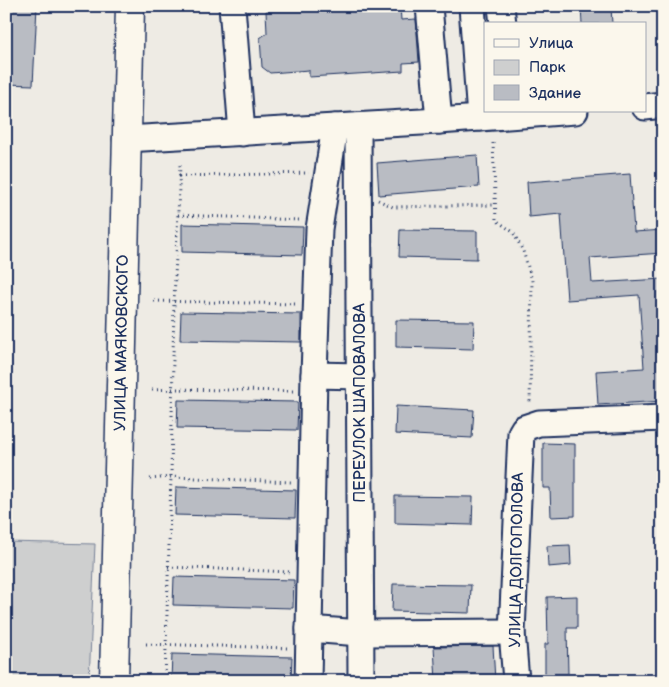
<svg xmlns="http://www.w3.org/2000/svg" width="669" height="687" font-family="'Balsamiq Sans',sans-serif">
<rect width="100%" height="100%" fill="#eeebe4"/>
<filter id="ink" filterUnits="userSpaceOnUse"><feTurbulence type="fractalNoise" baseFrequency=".02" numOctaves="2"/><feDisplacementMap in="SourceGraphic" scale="10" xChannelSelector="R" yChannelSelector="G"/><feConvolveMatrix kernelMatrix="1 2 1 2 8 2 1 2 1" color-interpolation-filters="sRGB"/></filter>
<g filter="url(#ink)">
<polygon fill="#cecfcf" stroke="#747f96" points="6,542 95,544 89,681 6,681"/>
<g fill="#b9bcc3" stroke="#1b2f5e">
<polygon points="6,6 37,6 33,85 6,84"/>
<polygon points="336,6 400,6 401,20 416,19 419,62 403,63 403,71 309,77 309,70 270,73 262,67 260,38 267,33 266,11"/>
<polygon points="581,6 611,6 612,24 582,24"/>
<polygon points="477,155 479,187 379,195 377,163"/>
<polygon points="630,174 634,232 663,230 663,253 590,258 592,283 663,279 663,401 598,405 596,371 644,368 639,295 567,300 561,214 529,217 527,182"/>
<polygon points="182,224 303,227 302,255 182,252"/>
<polygon points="400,230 477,231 477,259 399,257"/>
<polygon points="181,312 301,314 301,342 180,340"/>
<polygon points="396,320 474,321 473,349 396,347"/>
<polygon points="178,400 298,402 297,430 177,428"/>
<polygon points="396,406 474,410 472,438 395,434"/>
<polygon points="543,443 575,444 575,516 551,517 550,488 543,488"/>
<polygon points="176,487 296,490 295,518 175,515"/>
<polygon points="395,496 473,497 472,525 395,523"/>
<polygon points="570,545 571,565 548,567 547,546"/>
<polygon points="174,577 294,580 293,608 173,605"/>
<polygon points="393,584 471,585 470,613 392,611"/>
<polygon points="577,596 577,628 567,628 568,674 545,674 545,644 548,644 547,597"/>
<polygon points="493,646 495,681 436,681 434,647"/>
<polygon points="172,654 292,657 291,681 171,681"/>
</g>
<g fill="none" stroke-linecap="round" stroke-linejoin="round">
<defs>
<g id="minor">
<polyline points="232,6 242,133"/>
<polyline points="429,6 439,121"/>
<polyline points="472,6 480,118"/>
<polyline points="501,6 503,24"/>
<polyline points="645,107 663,105"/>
<polyline points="358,126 361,681"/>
<polyline points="126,139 439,121 575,111"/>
<polyline points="314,375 360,376"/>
<polyline points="309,629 360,633 512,632"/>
<polyline points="308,681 314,375 319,229 335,127"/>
<polyline points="516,681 512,632 521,433 524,428 539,423 663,418"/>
</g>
<polyline id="major" points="114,681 130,6"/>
</defs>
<use href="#minor" stroke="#1b2f5e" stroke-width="29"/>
<use href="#major" stroke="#1b2f5e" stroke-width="31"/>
<g stroke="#1b2f5e" stroke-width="3" stroke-dasharray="1 4" stroke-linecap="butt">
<polyline points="493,143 496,220 513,232 523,251 532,280 530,404"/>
<polyline points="179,176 309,173"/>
<polyline points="378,200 393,207 495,205"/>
<polyline points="178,215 300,220"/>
<polyline points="154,301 296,304"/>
<polyline points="152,390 172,389 294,391"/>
<polyline points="150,479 171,477 292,482"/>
<polyline points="168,567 292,572"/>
<polyline points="146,644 290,648"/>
<polyline points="165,681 171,477 174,301 180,165"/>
</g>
<use href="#minor" stroke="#fbf7ec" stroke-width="25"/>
<use href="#major" stroke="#fbf7ec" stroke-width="28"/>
</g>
</g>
<g text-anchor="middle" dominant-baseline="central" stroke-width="5" stroke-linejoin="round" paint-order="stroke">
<g font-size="16" fill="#1b2f5e" stroke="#fbf7ec">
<text transform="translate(122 343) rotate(-89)">УЛИЦА МАЯКОВСКОГО</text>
<text transform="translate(360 403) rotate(-90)">ПЕРЕУЛОК ШАПОВАЛОВА</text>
<text transform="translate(517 560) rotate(-89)">УЛИЦА ДОЛГОПОЛОВА</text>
</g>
</g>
<rect width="669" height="687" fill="none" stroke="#fbf7ec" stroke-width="25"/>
<rect x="12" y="12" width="644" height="662" fill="none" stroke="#1b2f5e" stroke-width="2" filter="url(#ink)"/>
<rect x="484" y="22" width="162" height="90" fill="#fbf7ec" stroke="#a1a7b3"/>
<rect x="494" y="39" width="25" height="8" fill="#fbf7ec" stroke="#a1a7b3"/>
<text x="529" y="48" font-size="15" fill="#1b2f5e">Улица</text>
<rect x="494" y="60" width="25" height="15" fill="#cecfcf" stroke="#a1a7b3"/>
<text x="529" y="72" font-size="15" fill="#1b2f5e">Парк</text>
<rect x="494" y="85" width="25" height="15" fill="#b9bcc3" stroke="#a1a7b3"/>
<text x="529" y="98" font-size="15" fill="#1b2f5e">Здание</text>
</svg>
